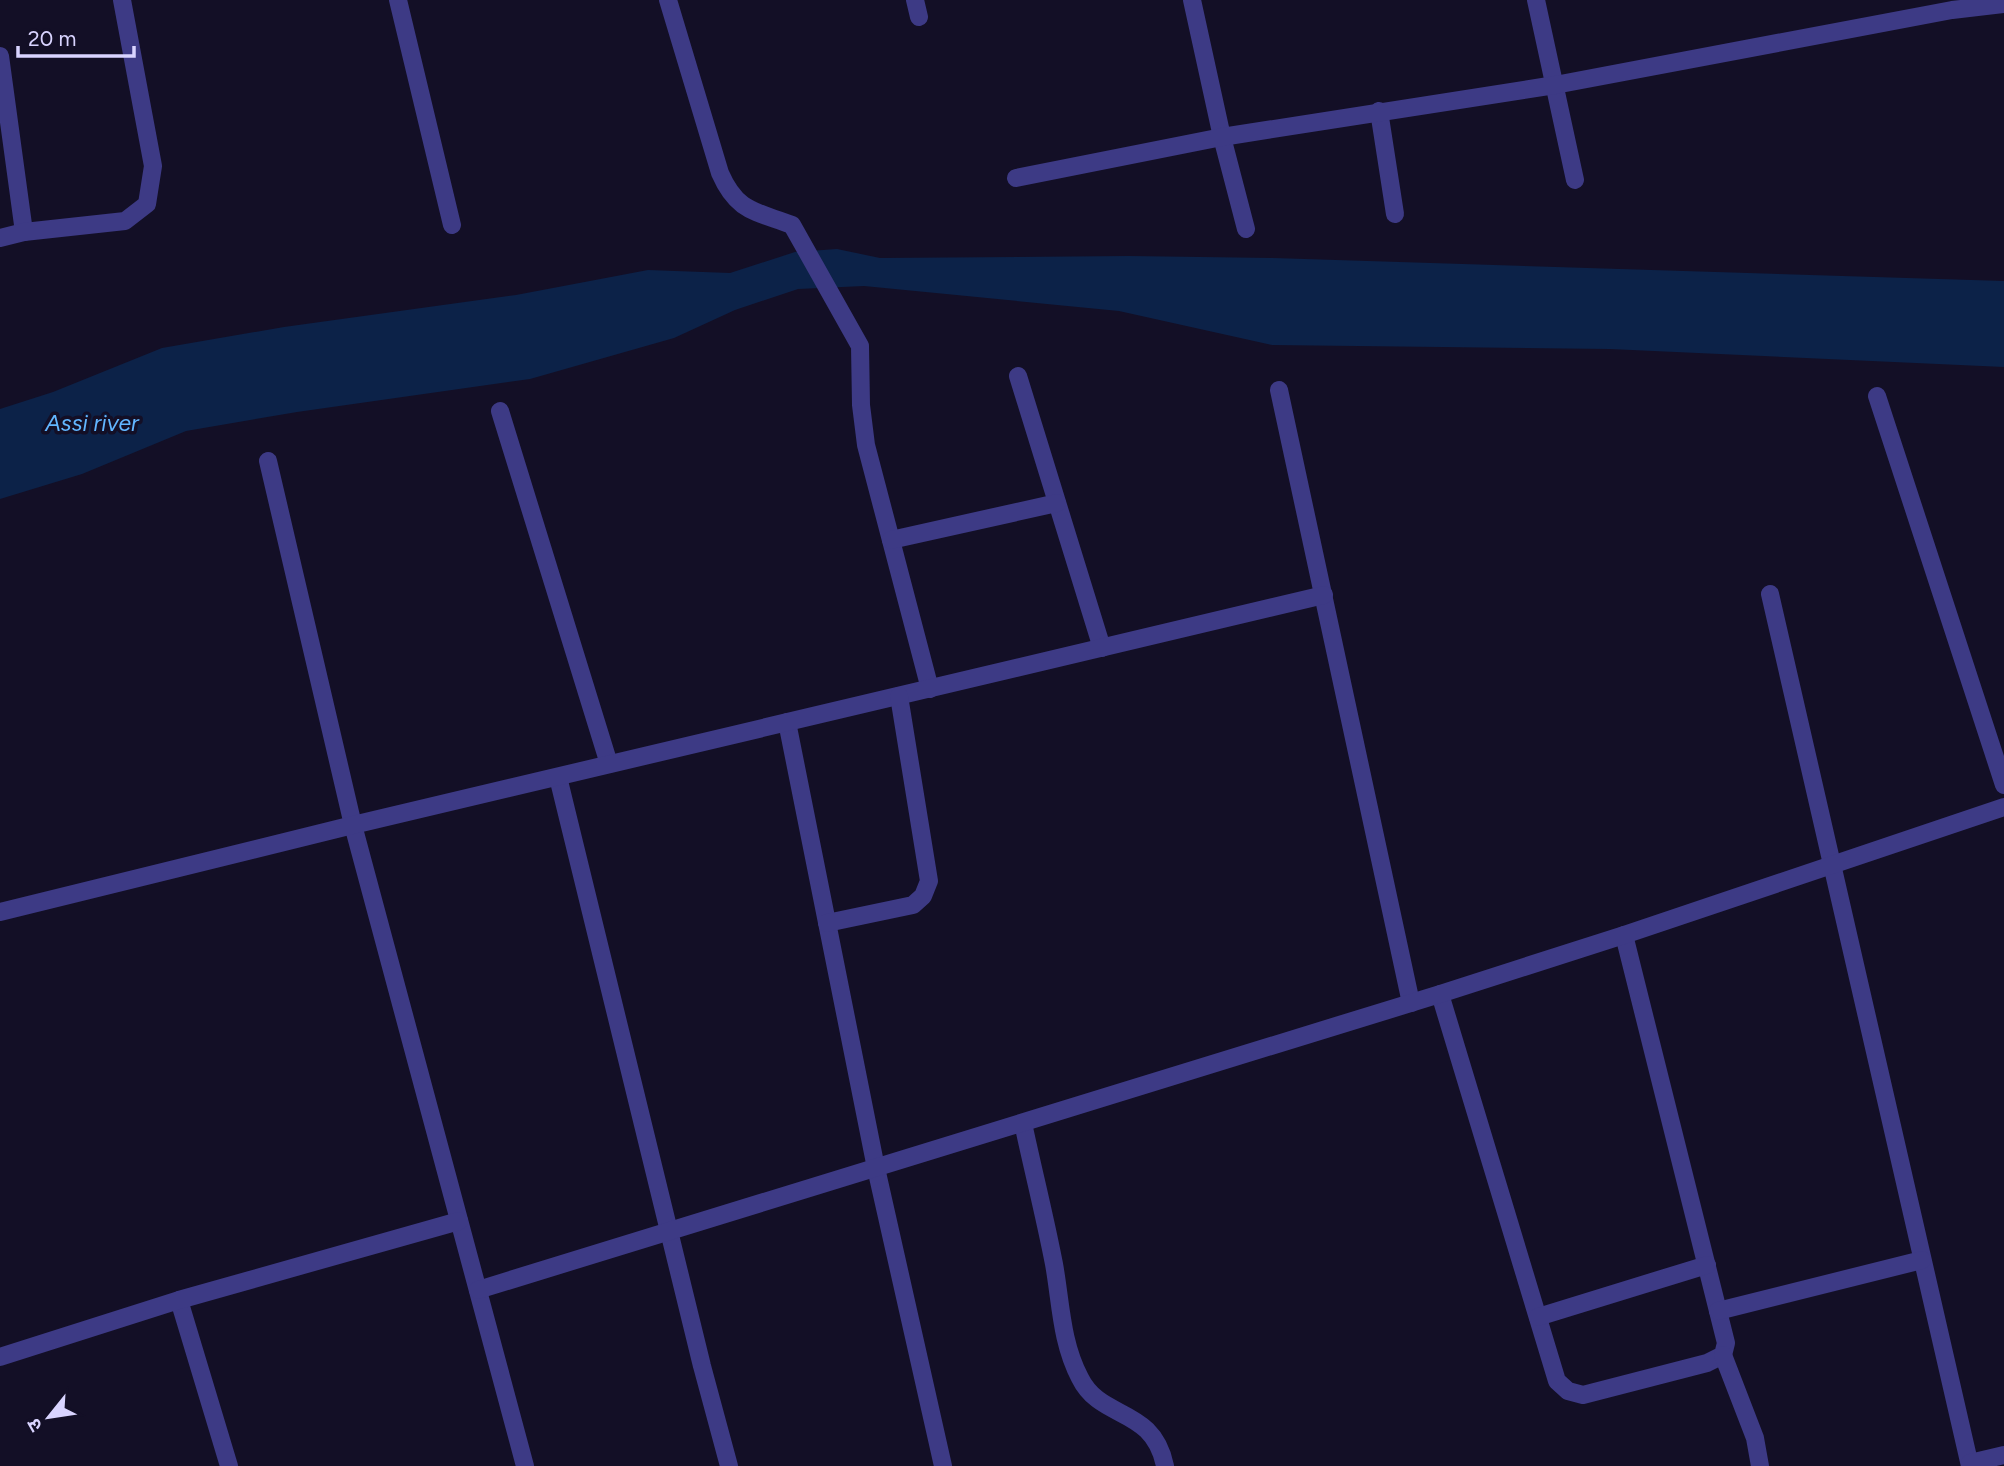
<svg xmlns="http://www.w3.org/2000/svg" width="2004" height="1466" font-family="Figtree,'Noto Sans Devanagari',sans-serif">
<rect width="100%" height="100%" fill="#130f26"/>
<polygon fill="#0c2248" points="837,249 880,258 1129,256 1273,258 2004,281 2004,367 1610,349 1272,345 1119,311 864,286 798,289 735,310 674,338 530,379 297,412 186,431 82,474 0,499 0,409 53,392 162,348 284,327 516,295 648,270 730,273 795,252"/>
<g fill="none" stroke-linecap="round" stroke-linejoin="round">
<g stroke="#3d3a85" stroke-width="18">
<polyline points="398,0 452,225"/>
<path d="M668 0 720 173C737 212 755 211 792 225L860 346 861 405 866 445 930 689"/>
<polyline points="915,0 919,17"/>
<polyline points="1192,0 1222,137 1246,229"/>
<polyline points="1536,0 1575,180"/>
<polyline points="0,56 24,232"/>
<polyline points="1379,111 1395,214"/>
<polyline points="1016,178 1222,137 1555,85 1952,10 2004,4"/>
<polyline points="0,238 24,232 125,221 147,204 153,166 122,0"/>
<polyline points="1018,376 1102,648"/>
<polyline points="1279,390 1411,1003"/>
<polyline points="1877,396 2004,785"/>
<polyline points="500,411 609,764"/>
<polyline points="268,461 353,825 525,1466"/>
<polyline points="891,540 1057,503"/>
<polyline points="1770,594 1970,1466"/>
<polyline points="787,722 876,1168 943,1466"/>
<polyline points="558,777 702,1366 729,1466"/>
<polyline points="0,912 353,825 1324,595"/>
<polyline points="827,923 913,905 923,896 929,881 899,696"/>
<polyline points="1440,994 1557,1381 1568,1391 1583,1395 1707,1363 1723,1355 1726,1343 1624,935"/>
<path d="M1023 1123C1033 1170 1045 1217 1054 1264 1061 1303 1061 1342 1080 1378 1101 1421 1153 1406 1165 1466"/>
<polyline points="478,1290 1440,994 1624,935 2004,807"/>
<polyline points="179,1300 229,1466"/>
<polyline points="1718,1311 1922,1260"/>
<polyline points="1538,1317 1707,1265"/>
<polyline points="1723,1355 1755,1438 1760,1466"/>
<polyline points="0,1357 179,1300 459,1221"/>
<polyline points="1970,1463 2004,1455"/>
</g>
</g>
<g text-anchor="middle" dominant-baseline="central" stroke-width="7" stroke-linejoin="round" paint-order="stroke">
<g font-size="23" font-style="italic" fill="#62b6ff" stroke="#130f26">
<text x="92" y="423">Assi river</text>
</g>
</g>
<g transform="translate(49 1417) rotate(240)" stroke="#130f26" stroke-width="5" paint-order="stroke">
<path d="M0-5L12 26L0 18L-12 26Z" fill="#d9d4ff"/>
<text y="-10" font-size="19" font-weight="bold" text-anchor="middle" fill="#d9d4ff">उ</text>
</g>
<path d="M18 46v10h116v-10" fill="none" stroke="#d9d4ff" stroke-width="3.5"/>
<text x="28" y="46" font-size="21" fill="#d9d4ff" stroke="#130f26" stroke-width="5" paint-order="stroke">20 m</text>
</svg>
